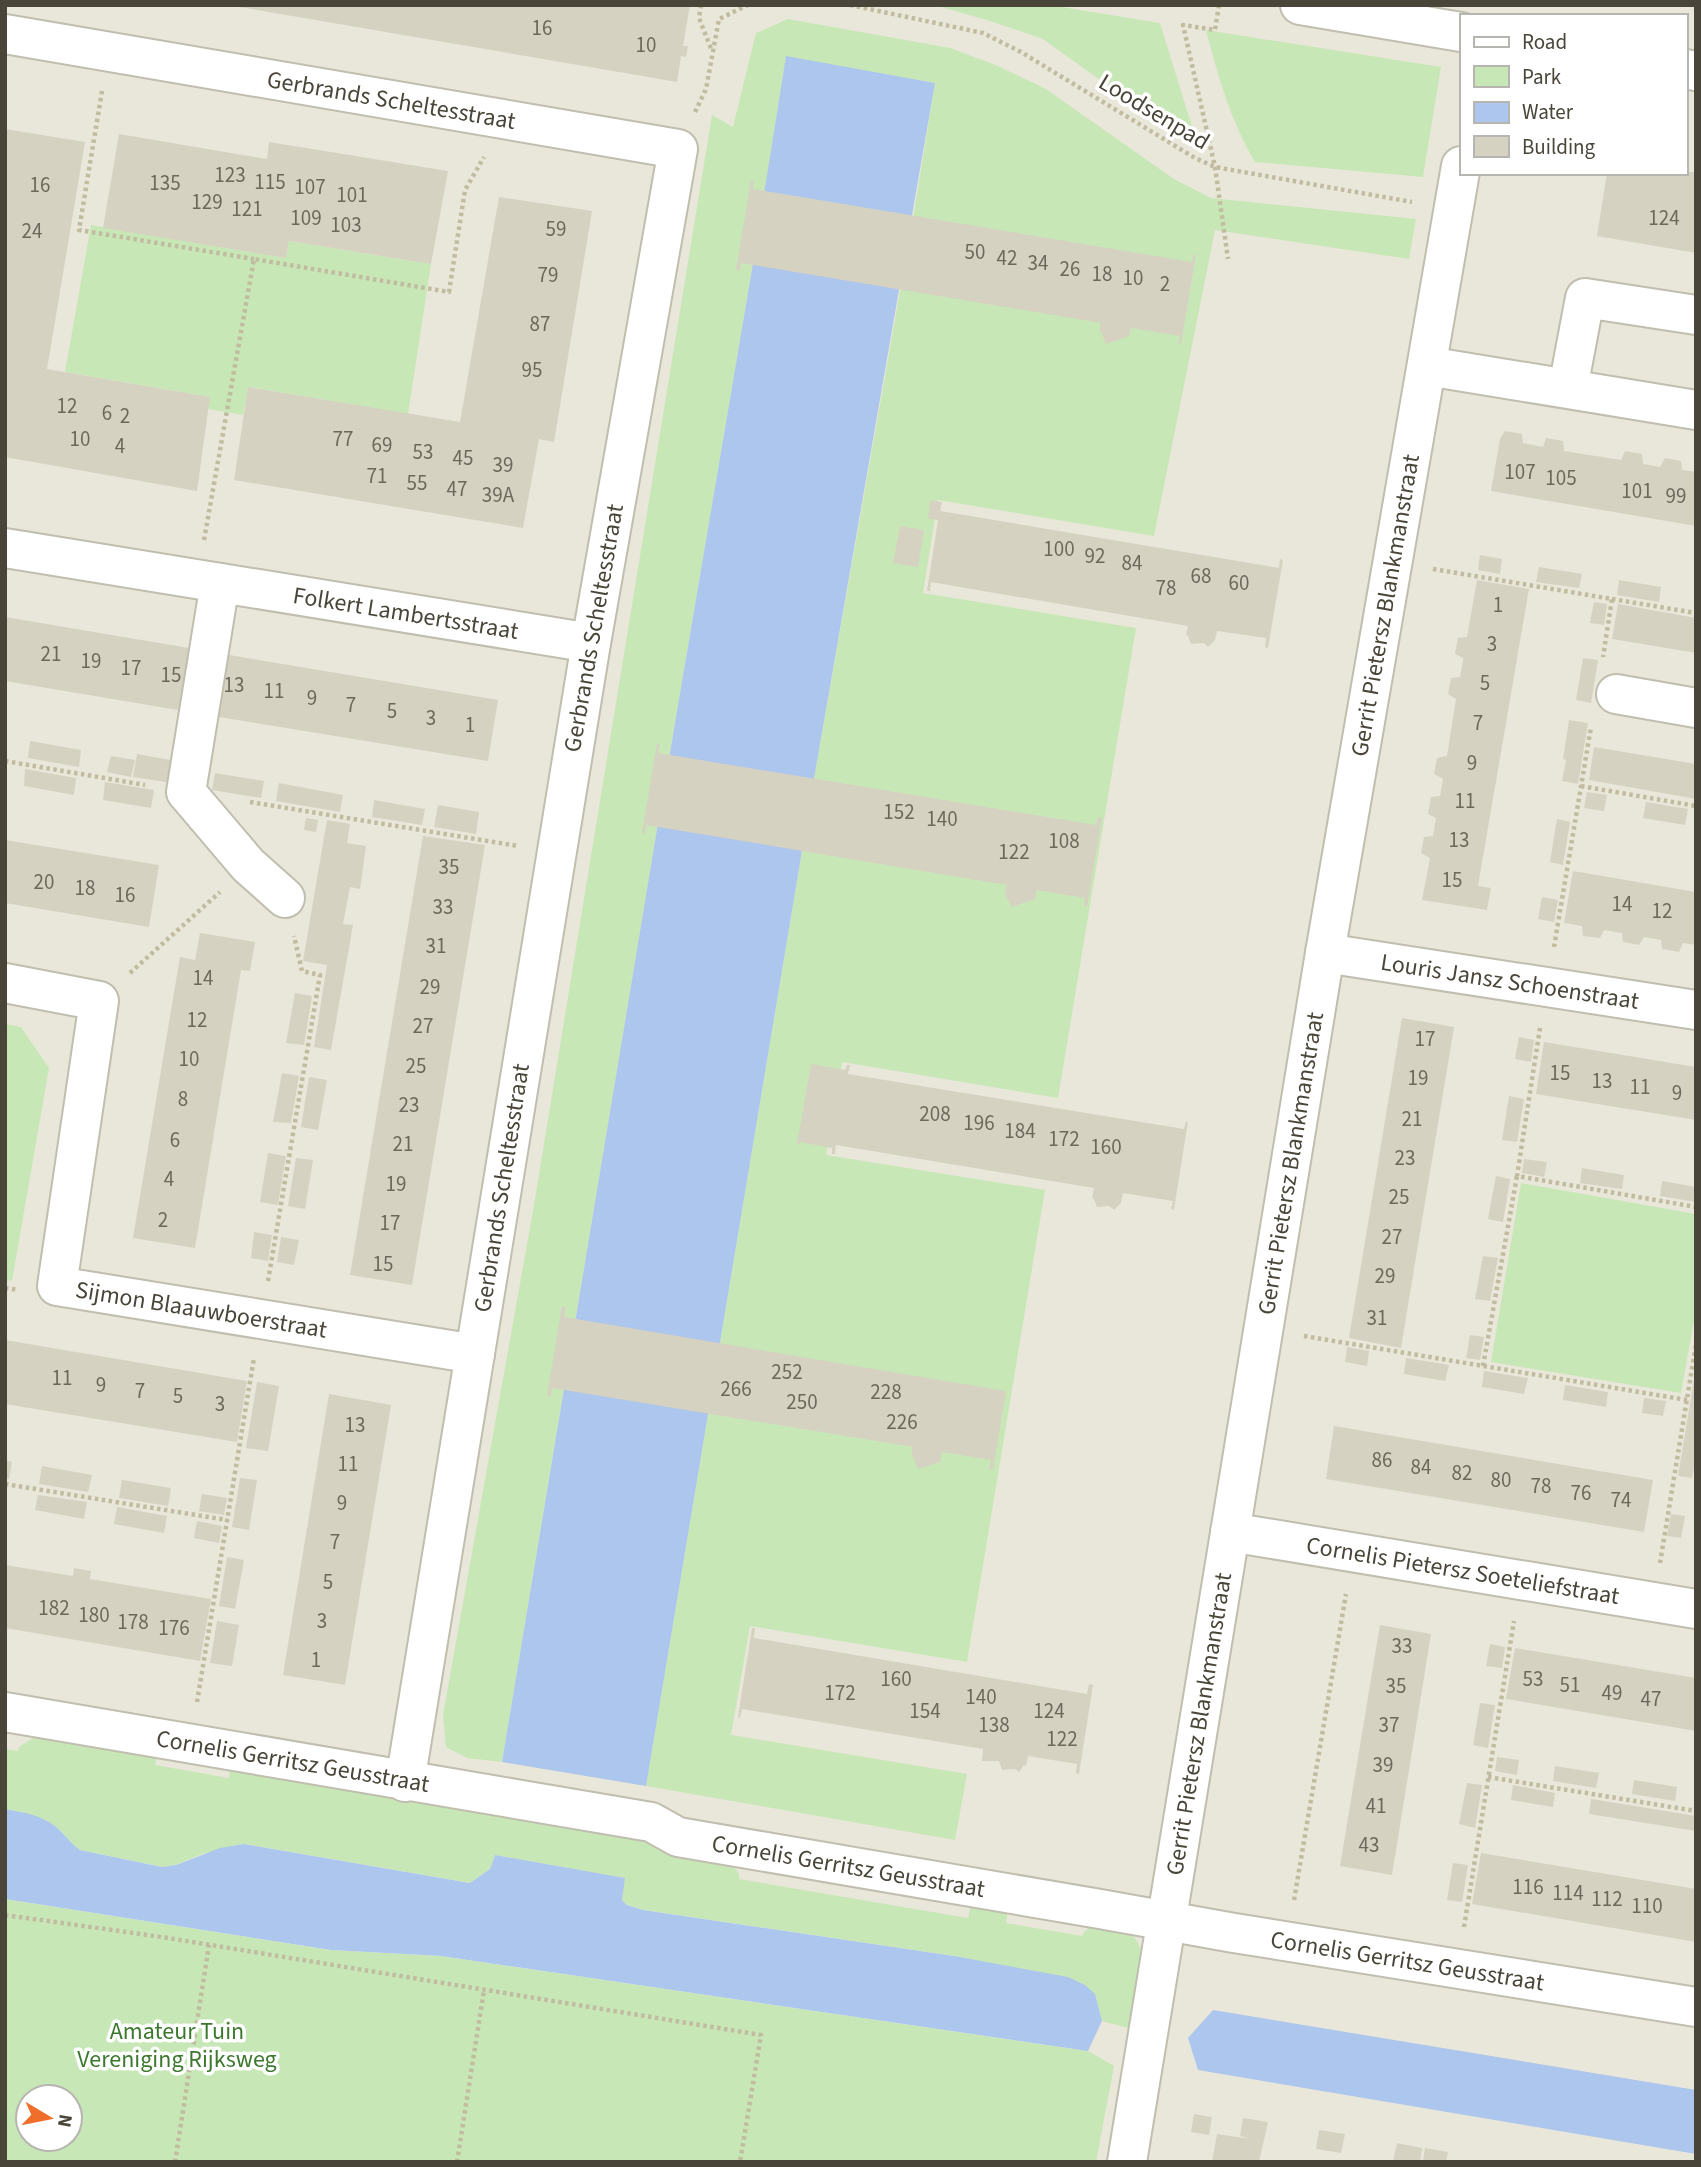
<svg xmlns="http://www.w3.org/2000/svg" width="1701" height="2167" font-family="'Source Sans 3',sans-serif">
<rect width="100%" height="100%" fill="#f5f4ec"/>
<path fill="#e9e7da" fill-rule="evenodd" d="M5 5H1696V2162H1060L1096 1968 5 1770ZM1461 16H1685V173H1461Z"/>
<g fill="#c8e7b7" fill-rule="evenodd">
<polygon points="934,5 1050,5 1160,23 1198,146 1189,144 1043,39 990,21"/>
<polygon points="788,19 950,48 998,66 1046,89 1174,179 1211,198 1416,219 1409,259 1215,230 1154,536 938,500 923,593 1136,628 1058,1098 842,1062 826,1155 1045,1190 967,1662 750,1626 731,1735 967,1774 955,1840 646,1786 816,767 915,206 935,83 786,57 751,275 656,835 502,1762 467,1758 446,1747 443,1715 534,1205 712,115 733,127 756,33"/>
<path d="M1206 30 1441 67 1423 177 1255 162C1230 120 1218 76 1206 30Z"/>
<polygon points="91,225 286,258 289,241 431,264 408,414 249,387 243,415 208,409 210,397 65,372"/>
<polygon points="5,1024 21,1027 49,1068 12,1281 5,1280"/>
<polygon points="1521,1183 1696,1214 1696,1309 1681,1393 1491,1362"/>
<path d="M36 1736 157 1756 155 1765 229 1778 230 1769 659 1840 729 1860 739 1874V1879L968 1918 972 1901 1008 1909 1006 1923 1082 1936 1084 1932 1097 1921C1106 1924 1120 1925 1128 1931 1156 1953 1140 1999 1136 2030L1102 2021 1095 1994 954 1956 643 1910 627 1905 622 1900 624 1878 495 1855 490 1869 470 1883 244 1844 203 1854 176 1865 162 1867 80 1850C69 1843 65 1833 55 1826 40 1816 22 1812 5 1809V1749L18 1751 19 1747Z"/>
<path d="M5 1899 331 1950 441 1956 1088 2051 1114 2066 1096 2162H5ZM28 2097H70V2139H28Z"/>
</g>
<g fill="#acc6ed">
<polygon points="786,56 935,83 816,767 646,1786 502,1762 656,835 751,275"/>
<path d="M5 1809C22 1812 41 1815 55 1826 65 1834 70 1843 80 1850L162 1867 176 1865 220 1848 244 1844 470 1883 490 1869 495 1855 625 1878 622 1900 627 1905 643 1910 954 1956 1068 1977 1085 1985 1095 1994 1102 2021 1088 2051 441 1956 331 1950 5 1899Z"/>
<polygon points="1213,2010 1696,2090 1696,2154 1198,2070 1188,2038"/>
</g>
<g fill="#d6d2c2">
<polygon points="228,5 690,5 683,46 688,46 686,57 681,56 677,82"/>
<polygon points="5,129 85,142 47,369 210,397 197,491 5,457"/>
<polygon points="119,134 267,159 269,142 448,171 431,264 289,241 286,258 103,228"/>
<polygon points="1685,171 1696,173 1696,253 1597,236 1607,173 1685,173"/>
<polygon points="751,180 754,181 753,189 1192,262 1193,255 1196,255 1181,344 1178,344 1180,336 1131,328 1129,336 1106,344 1101,332 1099,331 1101,323 741,263 740,270 736,270"/>
<polygon points="499,197 592,211 554,442 539,439 523,528 234,480 248,387 460,422"/>
<polygon points="1505,431 1522,434 1523,443 1543,447 1546,438 1563,441 1564,451 1621,460 1625,451 1642,454 1643,464 1660,467 1665,458 1681,461 1682,470 1696,472 1696,526 1491,491 1500,439"/>
<polygon points="930,500 942,502 940,511 1279,568 1280,559 1283,560 1268,648 1265,647 1266,638 1217,631 1215,640 1208,647 1204,643 1191,644 1188,636 1186,635 1188,626 931,582 930,591 927,591 938,520 928,519"/>
<polygon points="900,526 924,530 918,567 893,563"/>
<polygon points="1480,555 1502,559 1500,574 1478,570"/>
<polygon points="1539,567 1582,574 1579,588 1536,582"/>
<polygon points="1477,580 1529,589 1478,886 1491,888 1487,910 1422,900 1430,858 1421,853 1424,837 1433,836 1436,818 1428,814 1431,797 1440,796 1443,779 1434,774 1437,758 1447,756 1456,699 1448,694 1451,678 1460,677 1463,661 1463,658 1455,654 1458,638 1467,637"/>
<polygon points="1619,580 1661,587 1659,602 1617,595"/>
<polygon points="1594,602 1607,604 1604,625 1590,623"/>
<polygon points="1618,604 1696,618 1696,653 1612,639"/>
<polygon points="5,617 195,649 184,711 5,681"/>
<polygon points="217,653 498,700 488,761 207,715"/>
<polygon points="1583,658 1598,660 1591,703 1576,700"/>
<polygon points="1569,720 1588,723 1578,784 1562,781 1566,760 1563,759"/>
<polygon points="30,741 81,750 79,767 28,758"/>
<polygon points="657,743 660,744 658,753 670,755 1096,825 1098,817 1102,818 1087,907 1084,906 1085,898 1037,890 1035,899 1012,907 1005,894 1007,885 646,825 645,833 642,833"/>
<polygon points="1594,747 1696,764 1696,799 1589,780"/>
<polygon points="137,754 176,761 172,783 133,777"/>
<polygon points="111,756 135,760 131,777 107,772"/>
<polygon points="25,769 76,778 74,795 24,786"/>
<polygon points="215,773 264,781 261,798 212,790"/>
<polygon points="105,782 154,790 151,808 103,800"/>
<polygon points="279,783 343,795 340,812 276,801"/>
<polygon points="1587,792 1607,795 1604,811 1584,808"/>
<polygon points="374,800 425,809 422,825 372,817"/>
<polygon points="1646,802 1688,809 1685,825 1643,818"/>
<polygon points="438,805 479,812 476,834 434,827"/>
<polygon points="306,818 318,820 316,832 304,830"/>
<polygon points="1557,819 1570,822 1563,865 1550,862"/>
<polygon points="327,820 350,824 347,843 366,846 360,889 350,887 343,924 353,925 331,1050 314,1047 327,965 303,961"/>
<polygon points="423,836 485,845 412,1285 350,1275"/>
<polygon points="5,840 159,865 149,927 5,903"/>
<polygon points="1573,871 1696,892 1696,945 1683,943 1679,952 1662,949 1661,940 1644,937 1639,945 1623,942 1622,933 1604,930 1600,938 1583,936 1582,926 1564,923"/>
<polygon points="1542,897 1558,900 1554,922 1538,919"/>
<polygon points="200,933 255,942 250,971 241,970 195,1248 133,1238 180,957 195,960"/>
<polygon points="295,993 312,996 304,1045 286,1043"/>
<polygon points="1402,1018 1454,1027 1401,1348 1349,1338"/>
<polygon points="1519,1037 1534,1040 1531,1062 1515,1059"/>
<polygon points="1544,1042 1696,1067 1696,1120 1536,1094"/>
<polygon points="811,1064 845,1070 847,1065 850,1065 848,1074 1184,1129 1186,1121 1188,1122 1174,1209 1171,1210 1173,1201 1123,1193 1121,1203 1114,1210 1109,1206 1097,1207 1094,1199 1092,1198 1094,1188 836,1145 835,1154 832,1154 832,1148 800,1142 800,1145 797,1144"/>
<polygon points="282,1073 299,1076 291,1123 273,1122"/>
<polygon points="309,1077 327,1080 318,1130 301,1127"/>
<polygon points="1509,1096 1524,1099 1517,1142 1502,1140"/>
<polygon points="268,1153 286,1156 278,1205 260,1202"/>
<polygon points="296,1158 313,1160 305,1209 288,1206"/>
<polygon points="1524,1159 1547,1162 1544,1177 1522,1173"/>
<polygon points="1582,1168 1624,1175 1622,1189 1580,1183"/>
<polygon points="1496,1176 1510,1179 1503,1222 1488,1219"/>
<polygon points="1662,1181 1696,1187 1696,1202 1660,1196"/>
<polygon points="254,1232 272,1235 268,1261 251,1258"/>
<polygon points="281,1237 299,1240 294,1265 277,1262"/>
<polygon points="1483,1256 1498,1258 1490,1301 1475,1299"/>
<polygon points="562,1306 566,1307 564,1317 1006,1391 993,1470 989,1469 991,1460 942,1452 940,1462 918,1469 913,1457 911,1457 913,1447 552,1388 551,1396 547,1396"/>
<polygon points="1470,1335 1484,1337 1480,1360 1466,1358"/>
<polygon points="5,1340 247,1381 237,1442 5,1404"/>
<polygon points="1347,1347 1369,1351 1367,1366 1345,1362"/>
<polygon points="1406,1358 1449,1365 1445,1381 1404,1374"/>
<polygon points="1484,1371 1528,1378 1524,1394 1482,1387"/>
<polygon points="1694,1379 1696,1379 1696,1457 1692,1478 1678,1476"/>
<polygon points="257,1382 279,1386 268,1451 246,1448"/>
<polygon points="1565,1385 1608,1392 1606,1407 1563,1400"/>
<polygon points="329,1394 391,1405 345,1685 283,1675"/>
<polygon points="1644,1398 1666,1401 1663,1416 1642,1413"/>
<polygon points="1334,1426 1653,1480 1644,1532 1326,1479"/>
<polygon points="5,1460 12,1462 9,1479 5,1478"/>
<polygon points="42,1466 92,1475 88,1492 39,1484"/>
<polygon points="240,1478 257,1480 249,1530 232,1527"/>
<polygon points="122,1480 171,1488 168,1506 119,1498"/>
<polygon points="202,1494 227,1498 224,1515 199,1511"/>
<polygon points="38,1495 87,1502 84,1519 35,1510"/>
<polygon points="117,1507 167,1516 164,1533 114,1524"/>
<polygon points="1671,1514 1685,1516 1681,1538 1667,1536"/>
<polygon points="197,1521 222,1526 219,1543 194,1538"/>
<polygon points="227,1557 244,1560 235,1609 219,1606"/>
<polygon points="5,1565 73,1576 74,1568 91,1571 90,1579 211,1599 200,1661 5,1628"/>
<polygon points="217,1621 239,1625 232,1666 210,1663"/>
<polygon points="1380,1625 1431,1634 1392,1875 1340,1866"/>
<polygon points="752,1628 755,1628 754,1638 1087,1694 1089,1684 1093,1685 1079,1774 1076,1773 1077,1764 1028,1756 1026,1766 1024,1765 1019,1772 1015,1769 1002,1770 999,1761 982,1761 983,1749 742,1709 740,1718 738,1717"/>
<polygon points="1490,1644 1505,1647 1502,1668 1486,1666"/>
<polygon points="1515,1648 1696,1678 1696,1731 1506,1699"/>
<polygon points="1480,1703 1495,1705 1488,1748 1473,1745"/>
<polygon points="1497,1757 1519,1760 1517,1775 1495,1771"/>
<polygon points="1555,1766 1599,1773 1596,1788 1553,1781"/>
<polygon points="1634,1780 1677,1787 1675,1801 1632,1794"/>
<polygon points="1467,1783 1482,1785 1475,1828 1459,1824"/>
<polygon points="1513,1785 1555,1793 1553,1807 1511,1800"/>
<polygon points="1591,1799 1696,1816 1696,1831 1589,1814"/>
<polygon points="1481,1853 1696,1889 1696,1942 1472,1904"/>
<polygon points="1453,1863 1468,1865 1462,1902 1447,1900"/>
<polygon points="1194,2114 1212,2117 1209,2135 1191,2132"/>
<polygon points="1243,2118 1268,2122 1259,2162 1212,2162 1217,2134 1251,2139 1240,2136"/>
<polygon points="1319,2130 1345,2134 1341,2153 1316,2149"/>
<polygon points="1397,2143 1422,2148 1420,2162 1393,2162"/>
<polygon points="1425,2148 1448,2152 1446,2162 1423,2162"/>
</g>
<g fill="none" stroke-linecap="round" stroke-linejoin="round">
<defs>
<g id="minor">
<polyline points="1300,5 1461,32"/>
<path id="s1" d="M5 34 678 149 591 643 405 1782"/>
<polyline points="1685,69 1696,71"/>
<polyline points="1427,366 1696,410"/>
<polyline points="1568,388 1585,298 1696,315"/>
<path id="s2" d="M5 548 591 643"/>
<polyline points="220,583 186,792 248,865 285,898"/>
<polyline points="1616,694 1696,708"/>
<path id="s3" d="M1325 953 1696 1010"/>
<path id="s4" d="M5 983 99 1001 57 1286 475 1354"/>
<path id="s5" d="M1230 1532 1696 1609"/>
<path id="s6" d="M5 1712 651 1822 678 1837 1100 1909 1234 1933 1696 2007"/>
<path id="s7" d="M1127 2162 1325 953 1461 166"/>
</g>
</defs>
<use href="#minor" stroke="#c0beae" stroke-width="42"/>
<g stroke="#c1bca0" stroke-width="4.5" stroke-dasharray="3.5 3.5" stroke-linecap="butt">
<polyline points="701,5 699,18 712,51"/>
<polyline points="850,5 983,33 1021,52 1195,158 1215,167 1412,202"/>
<polyline points="1219,5 1215,30 1183,25 1215,167 1228,259"/>
<polyline points="102,91 79,230 254,259"/>
<polyline points="695,112 706,89 719,19 748,5"/>
<polyline points="204,540 254,259 449,292 465,190 484,157"/>
<polyline points="1433,569 1612,599 1603,657"/>
<polyline points="1612,599 1696,613"/>
<polyline points="5,761 145,785"/>
<polyline points="1581,786 1696,806"/>
<polyline points="250,802 518,846"/>
<polyline points="1554,947 1591,727"/>
<polyline points="130,973 220,892"/>
<polyline points="1540,1028 1517,1176 1696,1207"/>
<polyline points="268,1281 320,975 302,971 294,936"/>
<polyline points="5,1288 18,1290"/>
<polyline points="1304,1336 1687,1400"/>
<polyline points="1483,1366 1517,1176"/>
<polyline points="5,1484 227,1520"/>
<polyline points="1660,1563 1696,1344"/>
<polyline points="197,1702 254,1358"/>
<polyline points="1488,1777 1696,1811"/>
<polyline points="1294,1900 1346,1594"/>
<polyline points="5,1915 162,1937 761,2035 740,2162"/>
<polyline points="1464,1927 1514,1621"/>
<polyline points="175,2162 209,1945"/>
<polyline points="457,2162 484,1990"/>
</g>
<use href="#minor" stroke="#fff" stroke-width="38"/>
</g>
<g text-anchor="middle" dominant-baseline="central" stroke-width="7" stroke-linejoin="round" paint-order="stroke">
<g font-size="21" fill="#6c695b">
<text x="542" y="28">16</text>
<text x="646" y="45">10</text>
<text x="230" y="175">123</text>
<text x="270" y="182">115</text>
<text x="165" y="183">135</text>
<text x="40" y="185">16</text>
<text x="310" y="187">107</text>
<text x="352" y="195">101</text>
<text x="207" y="202">129</text>
<text x="247" y="209">121</text>
<text x="306" y="218">109</text>
<text x="1664" y="218">124</text>
<text x="346" y="225">103</text>
<text x="556" y="229">59</text>
<text x="32" y="231">24</text>
<text x="975" y="252">50</text>
<text x="1007" y="258">42</text>
<text x="1038" y="263">34</text>
<text x="1070" y="269">26</text>
<text x="1102" y="274">18</text>
<text x="548" y="275">79</text>
<text x="1133" y="278">10</text>
<text x="1165" y="284">2</text>
<text x="540" y="324">87</text>
<text x="532" y="370">95</text>
<text x="67" y="406">12</text>
<text x="107" y="413">6</text>
<text x="125" y="416">2</text>
<text x="80" y="439">10</text>
<text x="343" y="439">77</text>
<text x="382" y="445">69</text>
<text x="120" y="446">4</text>
<text x="423" y="452">53</text>
<text x="463" y="458">45</text>
<text x="503" y="465">39</text>
<text x="1520" y="472">107</text>
<text x="377" y="476">71</text>
<text x="1561" y="478">105</text>
<text x="417" y="483">55</text>
<text x="457" y="489">47</text>
<text x="1637" y="491">101</text>
<text x="498" y="495">39A</text>
<text x="1676" y="496">99</text>
<text x="1059" y="549">100</text>
<text x="1095" y="556">92</text>
<text x="1132" y="563">84</text>
<text x="1201" y="576">68</text>
<text x="1239" y="583">60</text>
<text x="1166" y="588">78</text>
<text x="1498" y="605">1</text>
<text x="1492" y="644">3</text>
<text x="51" y="654">21</text>
<text x="91" y="661">19</text>
<text x="131" y="668">17</text>
<text x="171" y="675">15</text>
<text x="1485" y="683">5</text>
<text x="234" y="685">13</text>
<text x="274" y="691">11</text>
<text x="312" y="698">9</text>
<text x="351" y="705">7</text>
<text x="392" y="711">5</text>
<text x="431" y="718">3</text>
<text x="1478" y="723">7</text>
<text x="470" y="725">1</text>
<text x="1472" y="763">9</text>
<text x="1465" y="801">11</text>
<text x="899" y="812">152</text>
<text x="942" y="819">140</text>
<text x="1459" y="840">13</text>
<text x="1064" y="841">108</text>
<text x="1014" y="852">122</text>
<text x="449" y="867">35</text>
<text x="1452" y="880">15</text>
<text x="44" y="882">20</text>
<text x="85" y="888">18</text>
<text x="125" y="895">16</text>
<text x="1622" y="904">14</text>
<text x="443" y="907">33</text>
<text x="1662" y="911">12</text>
<text x="436" y="946">31</text>
<text x="203" y="978">14</text>
<text x="430" y="987">29</text>
<text x="197" y="1020">12</text>
<text x="423" y="1026">27</text>
<text x="1425" y="1039">17</text>
<text x="189" y="1059">10</text>
<text x="416" y="1066">25</text>
<text x="1560" y="1073">15</text>
<text x="1418" y="1078">19</text>
<text x="1602" y="1081">13</text>
<text x="1640" y="1087">11</text>
<text x="1677" y="1093">9</text>
<text x="183" y="1099">8</text>
<text x="409" y="1105">23</text>
<text x="935" y="1114">208</text>
<text x="1412" y="1119">21</text>
<text x="979" y="1123">196</text>
<text x="1020" y="1131">184</text>
<text x="1064" y="1139">172</text>
<text x="175" y="1140">6</text>
<text x="403" y="1144">21</text>
<text x="1106" y="1147">160</text>
<text x="1405" y="1158">23</text>
<text x="169" y="1179">4</text>
<text x="396" y="1184">19</text>
<text x="1399" y="1197">25</text>
<text x="163" y="1220">2</text>
<text x="390" y="1223">17</text>
<text x="1392" y="1237">27</text>
<text x="383" y="1264">15</text>
<text x="1385" y="1276">29</text>
<text x="1377" y="1318">31</text>
<text x="787" y="1372">252</text>
<text x="62" y="1378">11</text>
<text x="101" y="1385">9</text>
<text x="736" y="1389">266</text>
<text x="140" y="1391">7</text>
<text x="886" y="1392">228</text>
<text x="178" y="1396">5</text>
<text x="802" y="1402">250</text>
<text x="220" y="1404">3</text>
<text x="902" y="1422">226</text>
<text x="355" y="1425">13</text>
<text x="1382" y="1460">86</text>
<text x="348" y="1464">11</text>
<text x="1421" y="1467">84</text>
<text x="1462" y="1473">82</text>
<text x="1501" y="1480">80</text>
<text x="1541" y="1486">78</text>
<text x="1581" y="1493">76</text>
<text x="1621" y="1500">74</text>
<text x="342" y="1503">9</text>
<text x="335" y="1542">7</text>
<text x="328" y="1582">5</text>
<text x="54" y="1608">182</text>
<text x="94" y="1615">180</text>
<text x="322" y="1621">3</text>
<text x="133" y="1622">178</text>
<text x="174" y="1628">176</text>
<text x="1402" y="1646">33</text>
<text x="316" y="1660">1</text>
<text x="896" y="1679">160</text>
<text x="1533" y="1679">53</text>
<text x="1570" y="1685">51</text>
<text x="1396" y="1686">35</text>
<text x="840" y="1693">172</text>
<text x="1612" y="1693">49</text>
<text x="981" y="1697">140</text>
<text x="1651" y="1699">47</text>
<text x="925" y="1711">154</text>
<text x="1049" y="1711">124</text>
<text x="994" y="1725">138</text>
<text x="1389" y="1725">37</text>
<text x="1062" y="1739">122</text>
<text x="1383" y="1765">39</text>
<text x="1376" y="1806">41</text>
<text x="1369" y="1845">43</text>
<text x="1528" y="1887">116</text>
<text x="1568" y="1893">114</text>
<text x="1607" y="1899">112</text>
<text x="1647" y="1906">110</text>
</g>
<g font-size="24" fill="#494639" stroke="#fff">
<text stroke="none"><textPath href="#s1" startOffset="392">Gerbrands Scheltesstraat</textPath></text>
<text transform="translate(1154 112) rotate(31)">Loodsenpad</text>
<text stroke="none"><textPath href="#s7" startOffset="1578">Gerrit Pietersz Blankmanstraat</textPath></text>
<text stroke="none"><textPath href="#s2" startOffset="406">Folkert Lambertsstraat</textPath></text>
<text transform="translate(594 628) rotate(-80)">Gerbrands Scheltesstraat</text>
<text stroke="none"><textPath href="#s3" startOffset="187">Louris Jansz Schoenstraat</textPath></text>
<text stroke="none"><textPath href="#s7" startOffset="1012">Gerrit Pietersz Blankmanstraat</textPath></text>
<text transform="translate(502 1188) rotate(-81)">Gerbrands Scheltesstraat</text>
<text stroke="none"><textPath href="#s4" startOffset="530">Sijmon Blaauwboerstraat</textPath></text>
<text stroke="none"><textPath href="#s5" startOffset="236">Cornelis Pietersz Soeteliefstraat</textPath></text>
<text stroke="none"><textPath href="#s7" startOffset="444">Gerrit Pietersz Blankmanstraat</textPath></text>
<text stroke="none"><textPath href="#s6" startOffset="292">Cornelis Gerritsz Geusstraat</textPath></text>
<text stroke="none"><textPath href="#s6" startOffset="859">Cornelis Gerritsz Geusstraat</textPath></text>
<text stroke="none"><textPath href="#s6" startOffset="1426">Cornelis Gerritsz Geusstraat</textPath></text>
</g>
<g font-size="24" fill="#3c792f" stroke="#fff">
<text x="177" y="2031">Amateur Tuin<tspan x="177" dy="28">Vereniging Rijksweg</tspan></text>
</g>
</g>
<rect width="1701" height="2167" fill="none" stroke="#494639" stroke-width="14"/>
<rect x="1460" y="14" width="228" height="161" fill="#ffffff" stroke="#b6b5b0" stroke-width="2"/>
<rect x="1474" y="37" width="35" height="10" fill="#ffffff" stroke="#b6b5b0" stroke-width="2"/>
<text x="1522" y="49" font-size="21" fill="#494639">Road</text>
<rect x="1474" y="66" width="35" height="21" fill="#c8e7b7" stroke="#b6b5b0" stroke-width="2"/>
<text x="1522" y="84" font-size="21" fill="#494639">Park</text>
<rect x="1474" y="102" width="35" height="21" fill="#acc6ed" stroke="#b6b5b0" stroke-width="2"/>
<text x="1522" y="119" font-size="21" fill="#494639">Water</text>
<rect x="1474" y="136" width="35" height="21" fill="#d6d2c2" stroke="#b6b5b0" stroke-width="2"/>
<text x="1522" y="154" font-size="21" fill="#494639">Building</text>
<g transform="translate(49 2118) rotate(100)"><circle r="33" fill="#ffffff" stroke="#b6b5b0" stroke-width="2"/>
<path d="M0-5L12 26L0 18L-12 26Z" fill="#ef6e29"/>
<text y="-10" font-size="19" font-weight="bold" text-anchor="middle" fill="#494639">N</text>
</g>
</svg>
